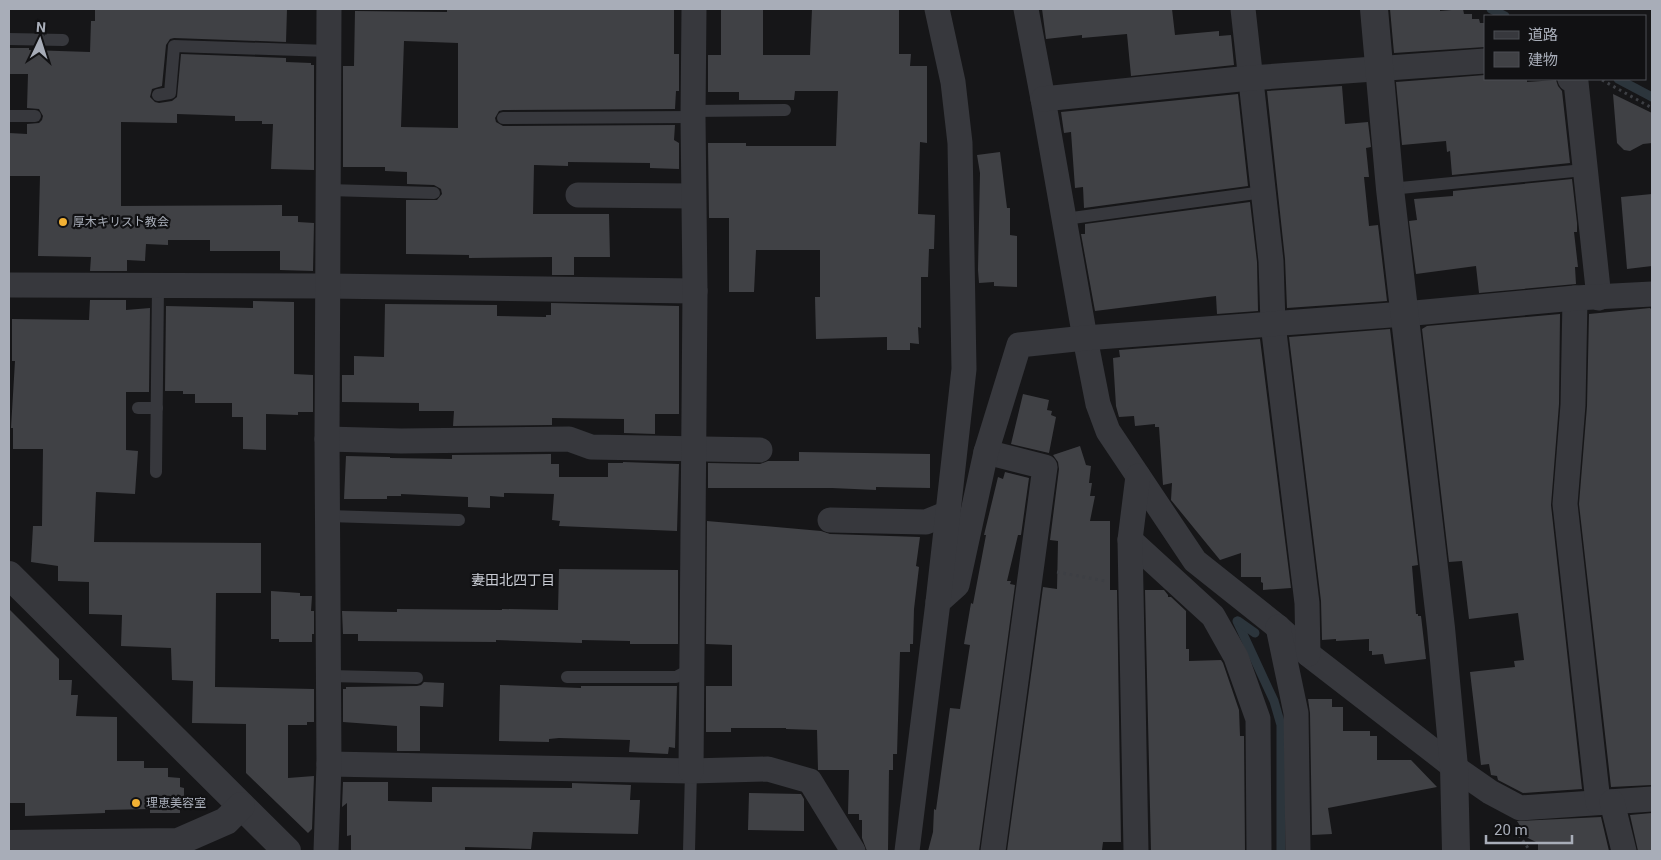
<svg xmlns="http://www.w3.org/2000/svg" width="1661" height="860" font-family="Roboto,'Noto Sans JP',sans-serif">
<rect width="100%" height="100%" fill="#161618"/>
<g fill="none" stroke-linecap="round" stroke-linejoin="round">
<g stroke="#2c353c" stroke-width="9">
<polyline points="1491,9 1505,16"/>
<polyline points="1618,79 1652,97"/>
<polyline points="1237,621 1274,701 1281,725 1281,851"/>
<polyline points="1238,621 1255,633"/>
</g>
</g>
<g fill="#404145" fill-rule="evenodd">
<polygon points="95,9 287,9 286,42 174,38 170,39 166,45 162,86 152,89 150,97 155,102 159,103 172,101 177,97 181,54 286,58 286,62 311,63 311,65 314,65 314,170 271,169 273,124 262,124 262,121 235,121 235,116 177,114 177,123 121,122 121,206 282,205 282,216 298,216 298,222 314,223 313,271 280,270 280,251 210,251 210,240 168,240 168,245 146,244 145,261 127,260 127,271 90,271 91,257 38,256 40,176 9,176 9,133 27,134 27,124 39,123 42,120 43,116 39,109 27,108 28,74 9,74 9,48 29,48 29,50 90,52 91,21 95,21"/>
<path d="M447 9H674V54H679V91H676L675 109 503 110 499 111 495 118 496 122 503 126 675 125 674 140 679 143V169L650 168V163L568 162V166L534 165 533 214H609L610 257H574V275H552V257L469 258V255L406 254V200H437L442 194 441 189 434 185 407 184V172L385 171V167H343V66H354L355 11 447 12ZM404 41 458 43V128L401 127Z"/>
<polygon points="721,9 763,9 763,55 810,55 812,9 899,9 899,54 911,54 910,66 927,66 927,143 920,142 918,214 935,215 934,249 929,249 928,277 921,277 921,328 918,327 919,344 910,343 910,350 887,350 887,337 816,339 815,297 820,297 820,250 756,250 754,292 729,292 729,218 709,218 708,143 746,143 746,146 836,146 838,91 795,91 794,100 739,100 739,92 708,92 708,55 721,55"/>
<polygon points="1042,9 1172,9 1175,35 1219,31 1219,36 1231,35 1234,65 1131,76 1127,34 1082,38 1082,35 1046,39"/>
<polygon points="1390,9 1440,9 1440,11 1463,9 1464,14 1472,14 1472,19 1479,19 1480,23 1485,23 1485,47 1394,53"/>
<polygon points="1485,75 1485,80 1527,79 1527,82 1556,80 1558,86 1562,91 1570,163 1452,175 1450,151 1447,152 1446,141 1402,145 1396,82"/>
<polygon points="1342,86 1345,124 1368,122 1371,147 1366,148 1369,177 1364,177 1369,226 1378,225 1387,301 1287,308 1285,259 1267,91"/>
<polygon points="1238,94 1248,186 1084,208 1083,187 1075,188 1071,132 1064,133 1061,112"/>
<polygon points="1613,94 1652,113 1652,143 1643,144 1630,151 1624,150 1617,143"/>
<polygon points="1000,152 1007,208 1010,208 1010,235 1017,236 1017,287 994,286 994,282 979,283 978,270 980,173 977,155"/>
<polygon points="1572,179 1577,223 1577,232 1574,232 1578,267 1575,267 1576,284 1479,293 1476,266 1416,274 1409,221 1417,220 1414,199 1453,196 1453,191"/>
<polygon points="1652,194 1652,266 1627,269 1621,197"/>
<polygon points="1250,202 1257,262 1258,311 1217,314 1216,296 1095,311 1081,234 1085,234 1085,224"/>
<polygon points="90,300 126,300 126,310 150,308 149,392 126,392 126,450 138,451 135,494 96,492 94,542 261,543 261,593 216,593 215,687 314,689 314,722 307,722 307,725 288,725 288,778 314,776 312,829 308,833 246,773 246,724 192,723 193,681 172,680 171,648 121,646 122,615 89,614 89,582 58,581 58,566 31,562 33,526 42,526 43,449 13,449 13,428 11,428 15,361 12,361 12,319 89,320"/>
<polygon points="253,301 294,302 294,374 313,375 313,412 298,412 298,415 266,414 266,450 243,449 243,417 232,417 232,403 195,403 195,394 183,394 183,391 165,391 166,306 253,308"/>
<polygon points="551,303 679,306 679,414 655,414 655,434 624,433 624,419 552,418 552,425 453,426 454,411 419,411 419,403 342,402 342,375 354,375 354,356 384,357 385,304 497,305 497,316 546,317 546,315 551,315"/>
<polygon points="1650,308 1652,310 1652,785 1611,787 1579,504 1587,406 1589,314"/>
<polygon points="1560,314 1559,404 1551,505 1582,789 1523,793 1498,780 1497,776 1491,775 1489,764 1481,765 1470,672 1515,667 1514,661 1524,660 1518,613 1469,619 1462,561 1449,562 1422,329 1427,326"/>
<polygon points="1390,329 1418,565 1412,566 1416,614 1418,614 1418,616 1421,616 1426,659 1385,664 1383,654 1372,655 1372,651 1369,651 1369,639 1336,641 1336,639 1322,640 1321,601 1289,337"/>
<polygon points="1260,339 1291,588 1263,590 1263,583 1261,582 1261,577 1241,577 1241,553 1220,560 1171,500 1172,483 1163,485 1159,427 1155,427 1155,424 1135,426 1134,416 1119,417 1116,406 1113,358 1120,357 1119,350"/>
<polygon points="1023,394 1049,400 1047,410 1052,411 1051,415 1056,417 1049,453 1011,444"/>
<polygon points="1080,446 1086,465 1091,466 1089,483 1092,483 1090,496 1095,496 1090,521 1110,521 1110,590 1117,590 1121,842 1103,842 1102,850 1007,851 1043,587 1057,589 1058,541 1050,540 1059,469 1058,462 1053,455"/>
<polygon points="799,452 930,454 930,488 876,487 876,490 832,488 708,488 708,463 760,464 768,461 799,461"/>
<polygon points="551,454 551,464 559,464 559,477 608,477 608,463 623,463 623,462 679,464 677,531 559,526 560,521 552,520 554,494 504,493 504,497 490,496 490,508 468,507 468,497 401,494 401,496 387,496 387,499 344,499 346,456 390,457 390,458 452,459 452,455"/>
<polygon points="1005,472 1029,478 1021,535 1018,535 1007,581 1011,581 1010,584 1015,585 979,851 928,851 933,832 934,809 936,810 950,708 960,709 970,645 964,644 971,603 973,604 986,535 984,535 998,477 1003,479"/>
<polygon points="707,521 821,531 830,534 920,537 916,566 919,567 914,609 913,644 910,644 910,652 900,652 897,754 893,754 893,770 889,770 888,851 867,851 862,838 862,820 859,820 859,814 848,814 849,770 818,770 817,730 786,729 786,728 731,728 731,732 706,732 706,686 732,686 732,645 706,644"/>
<polygon points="559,569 678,570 678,644 630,644 630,641 582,640 582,643 496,640 496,642 358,641 358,634 343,634 342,611 397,612 397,609 502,610 502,609 558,610"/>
<polygon points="1145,590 1164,590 1168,595 1168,597 1171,597 1186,611 1186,649 1189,649 1189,661 1221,660 1223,663 1239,710 1240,736 1244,736 1245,851 1151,851"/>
<polygon points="271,591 300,593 300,596 312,596 311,611 314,611 314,634 312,634 312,642 279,642 279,639 271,639"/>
<polygon points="9,609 59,659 59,680 72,680 71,695 78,695 76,716 117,717 117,761 144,761 144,768 168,768 168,777 180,778 180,787 184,788 184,809 180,810 180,813 150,813 150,809 105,810 105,813 25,816 25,803 9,803"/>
<polygon points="424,682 444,683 443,707 420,706 420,751 397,751 397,726 343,722 343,689 346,689 346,687 417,686 421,685"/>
<polygon points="500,685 581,688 581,686 677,686 675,748 669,747 668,754 629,752 630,740 559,738 549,739 549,742 499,741"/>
<polygon points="1308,699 1332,699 1332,707 1343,707 1343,731 1370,731 1370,736 1377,736 1377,760 1411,760 1437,787 1328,808 1332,834 1312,835 1310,713"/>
<polygon points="343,782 388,782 388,801 432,802 432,787 572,788 572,783 631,785 630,800 640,800 638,834 533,832 531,849 465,847 465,851 351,851 351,835 347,836 347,803 342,807"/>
<polygon points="749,793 801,794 804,799 804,831 748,830"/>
<polygon points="1652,813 1652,851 1638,851 1630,815"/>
<polygon points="1601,817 1609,851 1538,851 1538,843 1528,838 1517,821"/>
</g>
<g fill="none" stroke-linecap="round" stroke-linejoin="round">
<g stroke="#3d3f44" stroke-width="3" stroke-dasharray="2.5 4" stroke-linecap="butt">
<polyline points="1602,80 1652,108"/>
<polyline points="1057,572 1105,581"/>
<polyline points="1519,835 1530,851"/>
</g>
<g stroke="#37383d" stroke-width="12">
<polyline points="9,39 63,40"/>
<polyline points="158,95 170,93 174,46 329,51"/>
<polyline points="693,111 785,110"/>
<polyline points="9,116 35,116"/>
<polyline points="503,118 693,117"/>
<polyline points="1390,189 1584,170"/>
<polyline points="328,190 434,193"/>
<polyline points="1065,219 1263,192"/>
<polyline points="138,408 157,408"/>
<polyline points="156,472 158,286"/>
<polyline points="328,516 459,520"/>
<polyline points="329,676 417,678"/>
<polyline points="567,677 676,677 691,669"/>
<polyline points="689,851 691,771"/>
</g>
<g stroke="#37383d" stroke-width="25">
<polyline points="1026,9 1043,99 1085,338 1098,404 1108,431 1195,561 1278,627 1308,654 1454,767 1490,792 1520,808 1652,799"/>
<polyline points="1243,9 1271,261 1273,324 1307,603 1308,654"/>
<polyline points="1570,79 1576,82 1599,298"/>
<polyline points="1043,99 1250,78 1485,61"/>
<polyline points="578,195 693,196"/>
<polyline points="9,285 327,286 695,291"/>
<polyline points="1575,298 1573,405 1565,504 1598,802"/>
<polyline points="327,439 401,441 569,439 591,447 760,450"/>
<polyline points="986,452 1045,467 993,851"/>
<polyline points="830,520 926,522 948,513"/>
<polyline points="1130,540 1213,616 1236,657 1258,719 1259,851"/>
<polyline points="938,602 957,585 986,452 1019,345 1085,338 1404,314 1575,298 1652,294"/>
<polyline points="1278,627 1296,713 1298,851"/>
<polyline points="329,764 691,771 768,769 810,781 853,851"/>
<polyline points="691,771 695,291 693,117 694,9"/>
<polyline points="1612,802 1624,851"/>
<polyline points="326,851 329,764 327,439 329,9"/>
<polyline points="907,851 938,602 964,369 960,143 953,82 937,9"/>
<polyline points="1136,851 1130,540 1138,476"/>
</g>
<g stroke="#37383d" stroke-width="28">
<polyline points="1374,9 1390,189 1441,628 1454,767 1456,851"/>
<polyline points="9,575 287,851"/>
<polyline points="9,844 178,842 226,821 241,806"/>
</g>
</g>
<g fill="#f2b134" stroke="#111113" stroke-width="2">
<circle cx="63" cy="222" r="5"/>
<circle cx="136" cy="803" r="5"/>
</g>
<g text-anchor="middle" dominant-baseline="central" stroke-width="4.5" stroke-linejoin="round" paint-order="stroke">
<g font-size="12" fill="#a8adb8" stroke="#111113" text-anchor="start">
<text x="73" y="222">厚木キリスト教会</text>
<text x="146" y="803">理恵美容室</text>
</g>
<g font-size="14" fill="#c9ccd4" stroke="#111113">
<text x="513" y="580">妻田北四丁目</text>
</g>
</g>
<rect width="1661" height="860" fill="none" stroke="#a8adb8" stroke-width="20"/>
<rect x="1484" y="15" width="162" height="65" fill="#111113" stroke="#4d4f55"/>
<rect x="1494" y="31" width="25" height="8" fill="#37383d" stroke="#4d4f55"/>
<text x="1528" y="40" font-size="15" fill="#a8adb8">道路</text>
<rect x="1494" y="52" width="25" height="15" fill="#404145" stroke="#4d4f55"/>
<text x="1528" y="65" font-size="15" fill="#a8adb8">建物</text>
<g transform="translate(40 40) rotate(4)" stroke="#111113" stroke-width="4" paint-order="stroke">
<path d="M0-4L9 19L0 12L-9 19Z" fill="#a8adb8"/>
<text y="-8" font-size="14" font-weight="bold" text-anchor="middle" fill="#a8adb8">N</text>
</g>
<path d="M1486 835v8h86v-8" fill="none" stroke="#a8adb8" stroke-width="2.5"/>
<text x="1494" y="835" font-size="15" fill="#a8adb8" stroke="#111113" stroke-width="4" paint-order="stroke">20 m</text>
</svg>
